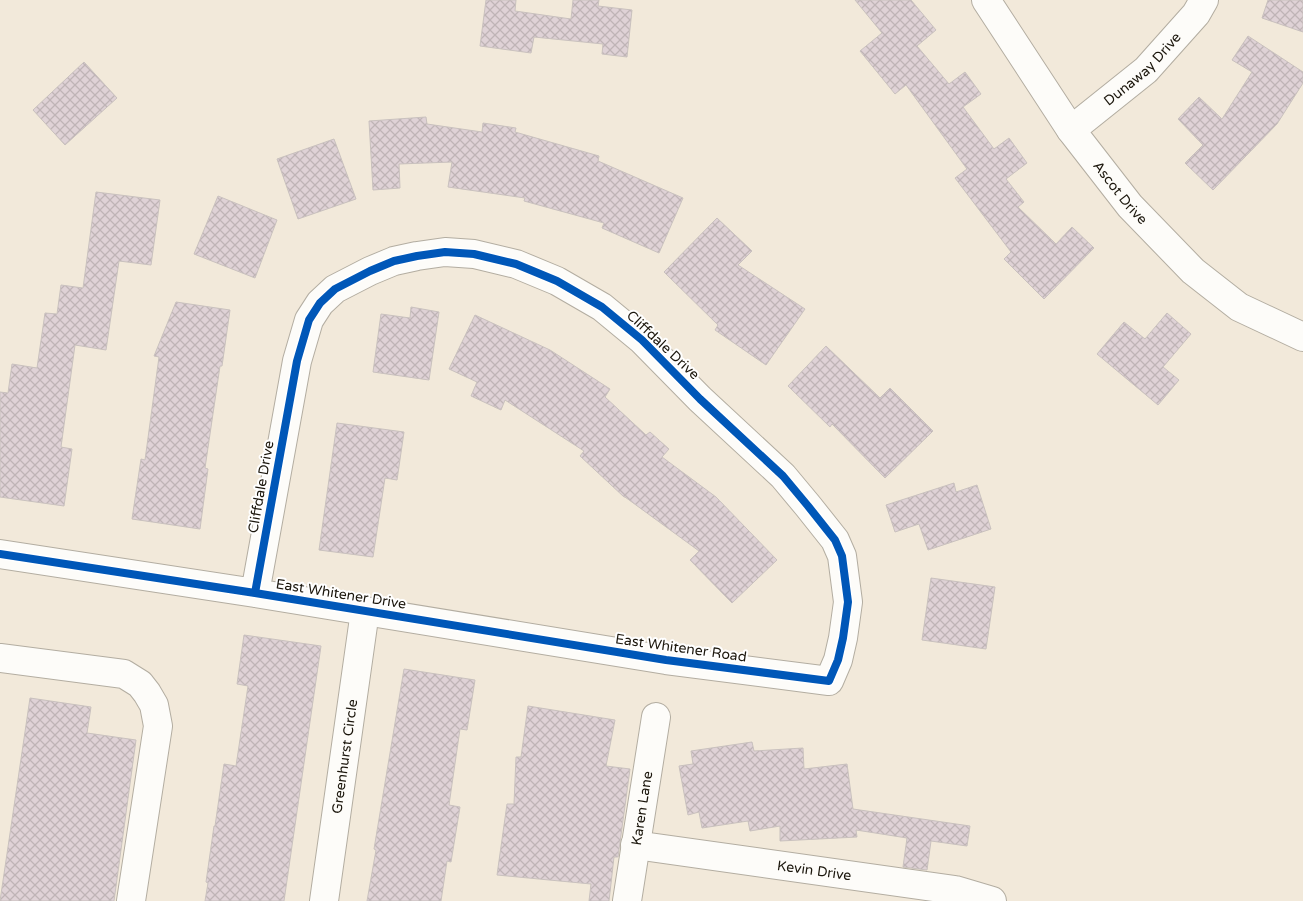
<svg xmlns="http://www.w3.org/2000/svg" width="1303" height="901" font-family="'Varela Round',sans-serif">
<defs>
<pattern id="building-cross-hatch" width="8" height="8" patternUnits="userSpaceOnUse" patternTransform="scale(1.25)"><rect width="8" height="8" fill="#dfd2d6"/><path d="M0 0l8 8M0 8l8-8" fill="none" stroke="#bfb4b6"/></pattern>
</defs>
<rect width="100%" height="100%" fill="#f2e9da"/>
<g fill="url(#building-cross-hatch)" stroke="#c9c1be">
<polygon points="486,0 516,0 515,11 571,19 573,0 599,0 598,6 632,10 627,57 602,54 603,44 534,37 531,53 480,46"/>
<polygon points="855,0 911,0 936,30 917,46 949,84 965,72 981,94 963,107 994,149 1009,138 1027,163 1006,179 1024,202 1018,207 1056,244 1072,227 1094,248 1044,299 1004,259 1011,252 955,178 967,169 906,85 895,94 860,51 882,33"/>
<polygon points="1268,0 1303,0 1303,32 1262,18"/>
<polygon points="1248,36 1303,72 1303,83 1277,124 1213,190 1185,163 1203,145 1178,119 1199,97 1222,119 1252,72 1232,60"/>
<polygon points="84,62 117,98 65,145 33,110"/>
<polygon points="426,117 427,124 482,132 483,123 516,128 515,132 599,156 598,161 683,198 659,253 602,228 604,223 524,201 525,198 448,187 452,162 399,164 400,188 373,190 369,121"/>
<polygon points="334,139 356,199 298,219 277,159"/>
<polygon points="96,192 160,200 151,265 119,261 106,350 75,345 61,447 72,449 64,506 0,497 0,392 8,393 12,364 37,368 45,313 57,314 61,285 83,288"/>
<polygon points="218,196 277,220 255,278 194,254"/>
<polygon points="717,218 752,251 738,265 805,309 766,365 715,330 718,325 664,272"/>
<polygon points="176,302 230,310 222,366 220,366 205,468 208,469 200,529 132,519 141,459 145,460 159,357 154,356"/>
<polygon points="411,307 439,312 429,380 373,372 381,314 410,318"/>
<polygon points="1167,313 1191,334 1163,367 1179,380 1158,405 1097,354 1124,322 1145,339"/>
<polygon points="475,315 550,350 610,389 605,397 646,435 650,432 669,449 662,457 716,497 777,560 732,603 690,560 699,551 625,497 624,497 580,456 584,451 505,400 501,410 471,396 477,382 449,369"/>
<polygon points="826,346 880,398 890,388 933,431 885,478 832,424 830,427 788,386"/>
<polygon points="337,423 404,432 397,480 385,478 373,557 319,550"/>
<polygon points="954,483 956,492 977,485 991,529 928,550 919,524 895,532 886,505"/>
<polygon points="931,578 995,587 986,649 922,640"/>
<polygon points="244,635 321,646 284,901 205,901 208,883 206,882 214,826 215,826 224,764 236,766 248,686 237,684"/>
<polygon points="404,669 475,680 467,730 460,729 449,805 460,807 451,862 447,861 441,901 367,901 376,850 374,849"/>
<polygon points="30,698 91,707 87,733 136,740 114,901 0,901"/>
<polygon points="528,706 615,720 606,766 630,769 618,857 614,857 609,901 589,901 591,884 497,875 507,804 514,804 516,757 521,757"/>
<polygon points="752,742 754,751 803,748 804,769 847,764 853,809 970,826 967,846 931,841 927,870 903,867 907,838 856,830 857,837 780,841 780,826 750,831 748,821 702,828 699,812 688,815 679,766 693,764 691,751"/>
</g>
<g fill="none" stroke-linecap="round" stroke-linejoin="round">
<defs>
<g id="minor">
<path id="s1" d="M986 0 1071 130 1130 206 1193 271 1239 307 1303 337"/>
<path id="s2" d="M1071 130 1146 70 1196 14 1204 0"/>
<polyline points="0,554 255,593 666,660 829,681 838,660 843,638 848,602 842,556 835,540 808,506 783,476 700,399 642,340 602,307 557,281 516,264 474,254 445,252 417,256 394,261 370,271 335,289 320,303 309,320 297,361 255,593"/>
<polyline points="0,658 124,674 140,684 147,693 154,705 158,726 131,901"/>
<path id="s3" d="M635 845 955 890 992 901"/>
<path id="s4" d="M324 901 365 611"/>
<path id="s5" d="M627 901 656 717"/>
</g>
</defs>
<use href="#minor" stroke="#b3ada1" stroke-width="30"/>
<use href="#minor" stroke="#fdfcf9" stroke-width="28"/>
<defs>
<polyline id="cycleway" points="0,554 255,593 666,660 829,681 838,660 843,638 848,602 842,556 835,540 808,506 783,476 700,399 642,340 602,307 557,281 516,264 474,254 445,252 417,256 394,261 370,271 335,289 320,303 309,320 297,361 255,593"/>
</defs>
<use href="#cycleway" stroke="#fff" stroke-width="11"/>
<use href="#cycleway" stroke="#0057b8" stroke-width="8"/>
</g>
<g text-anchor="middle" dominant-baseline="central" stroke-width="4" stroke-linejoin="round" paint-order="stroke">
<g font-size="14" fill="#1b160c" stroke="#fff">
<text stroke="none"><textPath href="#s2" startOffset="94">Dunaway Drive</textPath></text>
<text stroke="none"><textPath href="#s1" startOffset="235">Ascot Drive</textPath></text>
<text transform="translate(663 345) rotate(43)">Cliffdale Drive</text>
<text transform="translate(261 487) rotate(-80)">Cliffdale Drive</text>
<text transform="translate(341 594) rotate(9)">East Whitener Drive</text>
<text transform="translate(681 648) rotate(8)">East Whitener Road</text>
<text stroke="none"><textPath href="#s4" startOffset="146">Greenhurst Circle</textPath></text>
<text stroke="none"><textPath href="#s5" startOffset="94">Karen Lane</textPath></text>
<text stroke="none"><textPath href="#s3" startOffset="181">Kevin Drive</textPath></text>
</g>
</g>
</svg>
